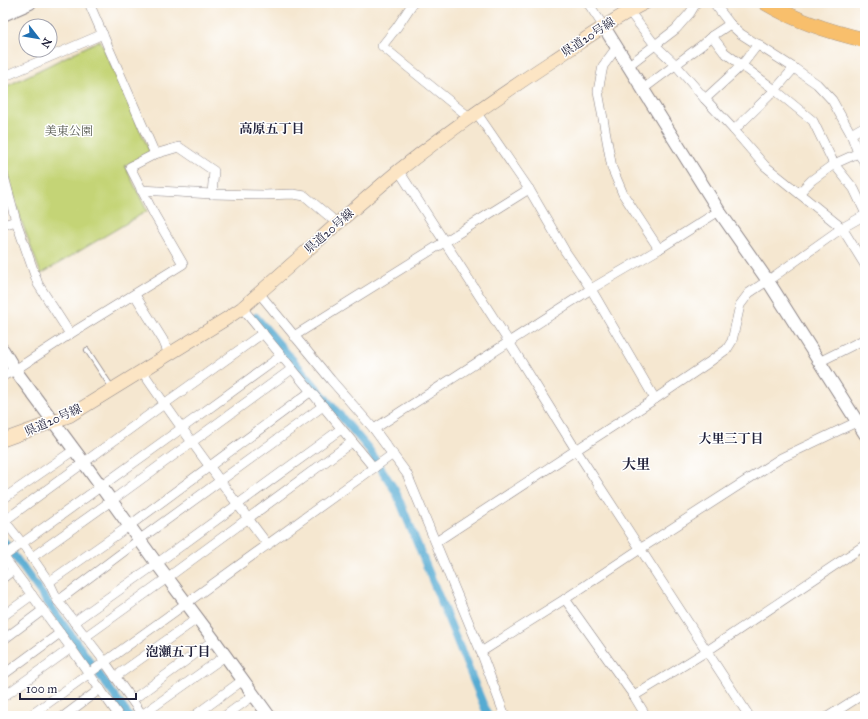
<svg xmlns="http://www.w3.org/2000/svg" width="868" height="719" font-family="'IM FELL Great Primer','Noto Serif JP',serif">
<rect width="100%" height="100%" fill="#fff"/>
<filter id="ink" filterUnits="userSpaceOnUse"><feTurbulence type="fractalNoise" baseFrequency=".025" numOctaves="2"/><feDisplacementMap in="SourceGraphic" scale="8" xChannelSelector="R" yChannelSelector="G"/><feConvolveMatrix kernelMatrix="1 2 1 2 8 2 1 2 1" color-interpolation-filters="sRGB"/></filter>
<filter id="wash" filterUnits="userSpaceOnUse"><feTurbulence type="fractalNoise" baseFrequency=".012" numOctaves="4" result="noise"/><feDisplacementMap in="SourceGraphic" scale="16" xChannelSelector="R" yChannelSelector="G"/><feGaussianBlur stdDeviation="0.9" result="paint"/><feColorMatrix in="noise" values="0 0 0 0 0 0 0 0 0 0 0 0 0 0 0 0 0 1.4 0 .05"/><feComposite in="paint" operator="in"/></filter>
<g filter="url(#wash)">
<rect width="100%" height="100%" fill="#f5e7d0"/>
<polygon fill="#c4d476" stroke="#737b58" points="100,40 150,152 125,166 147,211 41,274 21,220 3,156 3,88"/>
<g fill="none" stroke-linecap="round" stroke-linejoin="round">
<g stroke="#56abd2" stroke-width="8">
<polyline points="256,317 368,448 396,492 488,716"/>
<polyline points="3,540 129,716"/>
</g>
</g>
</g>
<g filter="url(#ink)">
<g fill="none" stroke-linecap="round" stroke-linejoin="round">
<defs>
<polyline id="service" points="87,350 112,388"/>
<g id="minor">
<polyline points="89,3 155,154"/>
<polyline points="413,3 397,27 382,46 469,117"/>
<polyline points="588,3 604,27"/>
<polyline points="714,3 730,24 741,34 794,68 817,84 832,100 851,134 858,153 865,163"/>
<polyline points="629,11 655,45 675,64 705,99 734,130 765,166 842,228 865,265"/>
<polyline points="712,36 724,52 775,90 813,121 834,164 854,189 865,212"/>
<polyline points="617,47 603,66 598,91 612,168 623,194 659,249"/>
<polyline points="629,65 676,29 690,13 696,3"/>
<polyline points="3,77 103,34"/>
<polyline points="643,89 702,45 712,36 730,24"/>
<polyline points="705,99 742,65 758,44"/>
<polyline points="476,112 529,189 565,251 591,289 655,399"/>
<polyline points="734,130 775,90 794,68"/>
<polyline points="851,134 865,126"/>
<polyline points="399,171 509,342 576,450 749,716"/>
<polyline points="3,173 16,221 38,284 70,334 183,264 154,214 130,167 155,154 179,147 214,171 212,194 264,195 293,194 305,196 330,217 336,223"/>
<polyline points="141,190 212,194"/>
<polyline points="799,193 812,180 834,164 865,150"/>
<polyline points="3,225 16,221"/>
<polyline points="259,293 331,380 374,429 407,474 481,652 505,716"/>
<polyline points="135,295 163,340 169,354"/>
<polyline points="242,308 374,468"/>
<polyline points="294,336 529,189"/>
<polyline points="819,362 865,339"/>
<path d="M142 371C182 430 225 488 268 545"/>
<polyline points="3,376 15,370 70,334"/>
<polyline points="374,429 591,289 659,249 719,211"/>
<polyline points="3,499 74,450"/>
<polyline points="3,519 22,543 49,582 58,601 102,658 143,716"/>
<polyline points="4,521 164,404 263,333"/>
<polyline points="436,542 576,450 655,399 708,363 727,349 732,341 740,305 749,293 773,277 842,228 865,215"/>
<polyline points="3,556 71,648 119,716"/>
<polyline points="3,557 182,428 281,356"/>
<polyline points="31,558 118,496 292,369"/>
<polyline points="3,578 13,570"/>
<polyline points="49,582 129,526 310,392"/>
<polyline points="565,599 634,696 646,716"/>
<polyline points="58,601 139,540 323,406"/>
<polyline points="3,616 32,595"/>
<polyline points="74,622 163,559 341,429"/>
<polyline points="85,637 167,578 352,442"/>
<polyline points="3,640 43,610"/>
<polyline points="481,652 565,599 640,549 781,458 865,418"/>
<polyline points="3,675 60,633"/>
<polyline points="115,677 198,618"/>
<polyline points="634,696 707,651 865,545"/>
<polyline points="3,697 71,648"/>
<polyline points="132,700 214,640"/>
<polyline points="142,715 225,656"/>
<polyline points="30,716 393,454"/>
<polyline points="64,716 100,689"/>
<polyline points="194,716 243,680"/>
<polyline points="225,716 254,695"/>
<polyline points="829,716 865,693"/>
</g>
<g id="tertiary">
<polyline points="3,15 30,3"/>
<polyline points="604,27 719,211 768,281 865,434"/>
<polyline points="3,350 15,370 84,463 157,564 214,640 269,716"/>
</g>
<path id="secondary" d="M3 440 69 416 226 319 242 308C294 263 344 216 397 172 447 132 499 96 552 61 583 41 612 19 645 3"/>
<path id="trunk" d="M766 3C796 21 831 32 865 40"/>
</defs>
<use href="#service" stroke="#8c8486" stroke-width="6"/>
<use href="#minor" stroke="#8c8486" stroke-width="10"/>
<use href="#tertiary" stroke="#8c8486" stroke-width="14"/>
<use href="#secondary" stroke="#8c8486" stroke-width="14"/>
<use href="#trunk" stroke="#8c8486" stroke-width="16"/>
<use href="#service" stroke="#fff" stroke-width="4.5"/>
<use href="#minor" stroke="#fff" stroke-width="9"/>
<use href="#tertiary" stroke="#fff" stroke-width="12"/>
<use href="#secondary" stroke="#fce5c4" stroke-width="13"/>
<use href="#trunk" stroke="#f8bf6c" stroke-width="15"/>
</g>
</g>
<g text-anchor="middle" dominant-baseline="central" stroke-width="3" stroke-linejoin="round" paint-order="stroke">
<g font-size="12" fill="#22223b" stroke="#fff">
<text transform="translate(588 37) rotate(-33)">県道20号線</text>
<text transform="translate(329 231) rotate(-41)">県道20号線</text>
<text transform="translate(53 420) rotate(-24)">県道20号線</text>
</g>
<g font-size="12" fill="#53574d" stroke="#fff">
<text x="69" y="131">美東公園</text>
</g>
<g font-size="13" font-weight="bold" fill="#22223b" stroke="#fff">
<text x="272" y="129">高原五丁目</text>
<text x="731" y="439">大里三丁目</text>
<text x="178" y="652">泡瀬五丁目</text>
</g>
<g font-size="14" font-weight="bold" fill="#22223b" stroke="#fff">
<text x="636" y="464">大里</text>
</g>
</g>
<rect width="868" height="719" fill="none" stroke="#fff" stroke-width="16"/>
<g transform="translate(38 38) rotate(121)"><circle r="19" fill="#ffffff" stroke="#a7a7b1"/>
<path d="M0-3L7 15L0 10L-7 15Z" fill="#1f6fb2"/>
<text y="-6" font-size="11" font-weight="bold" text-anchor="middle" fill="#22223b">N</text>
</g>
<path d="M20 693v6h116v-6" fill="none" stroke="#22223b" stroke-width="2"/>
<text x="26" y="693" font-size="12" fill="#22223b" stroke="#ffffff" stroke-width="3" paint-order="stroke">100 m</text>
</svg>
